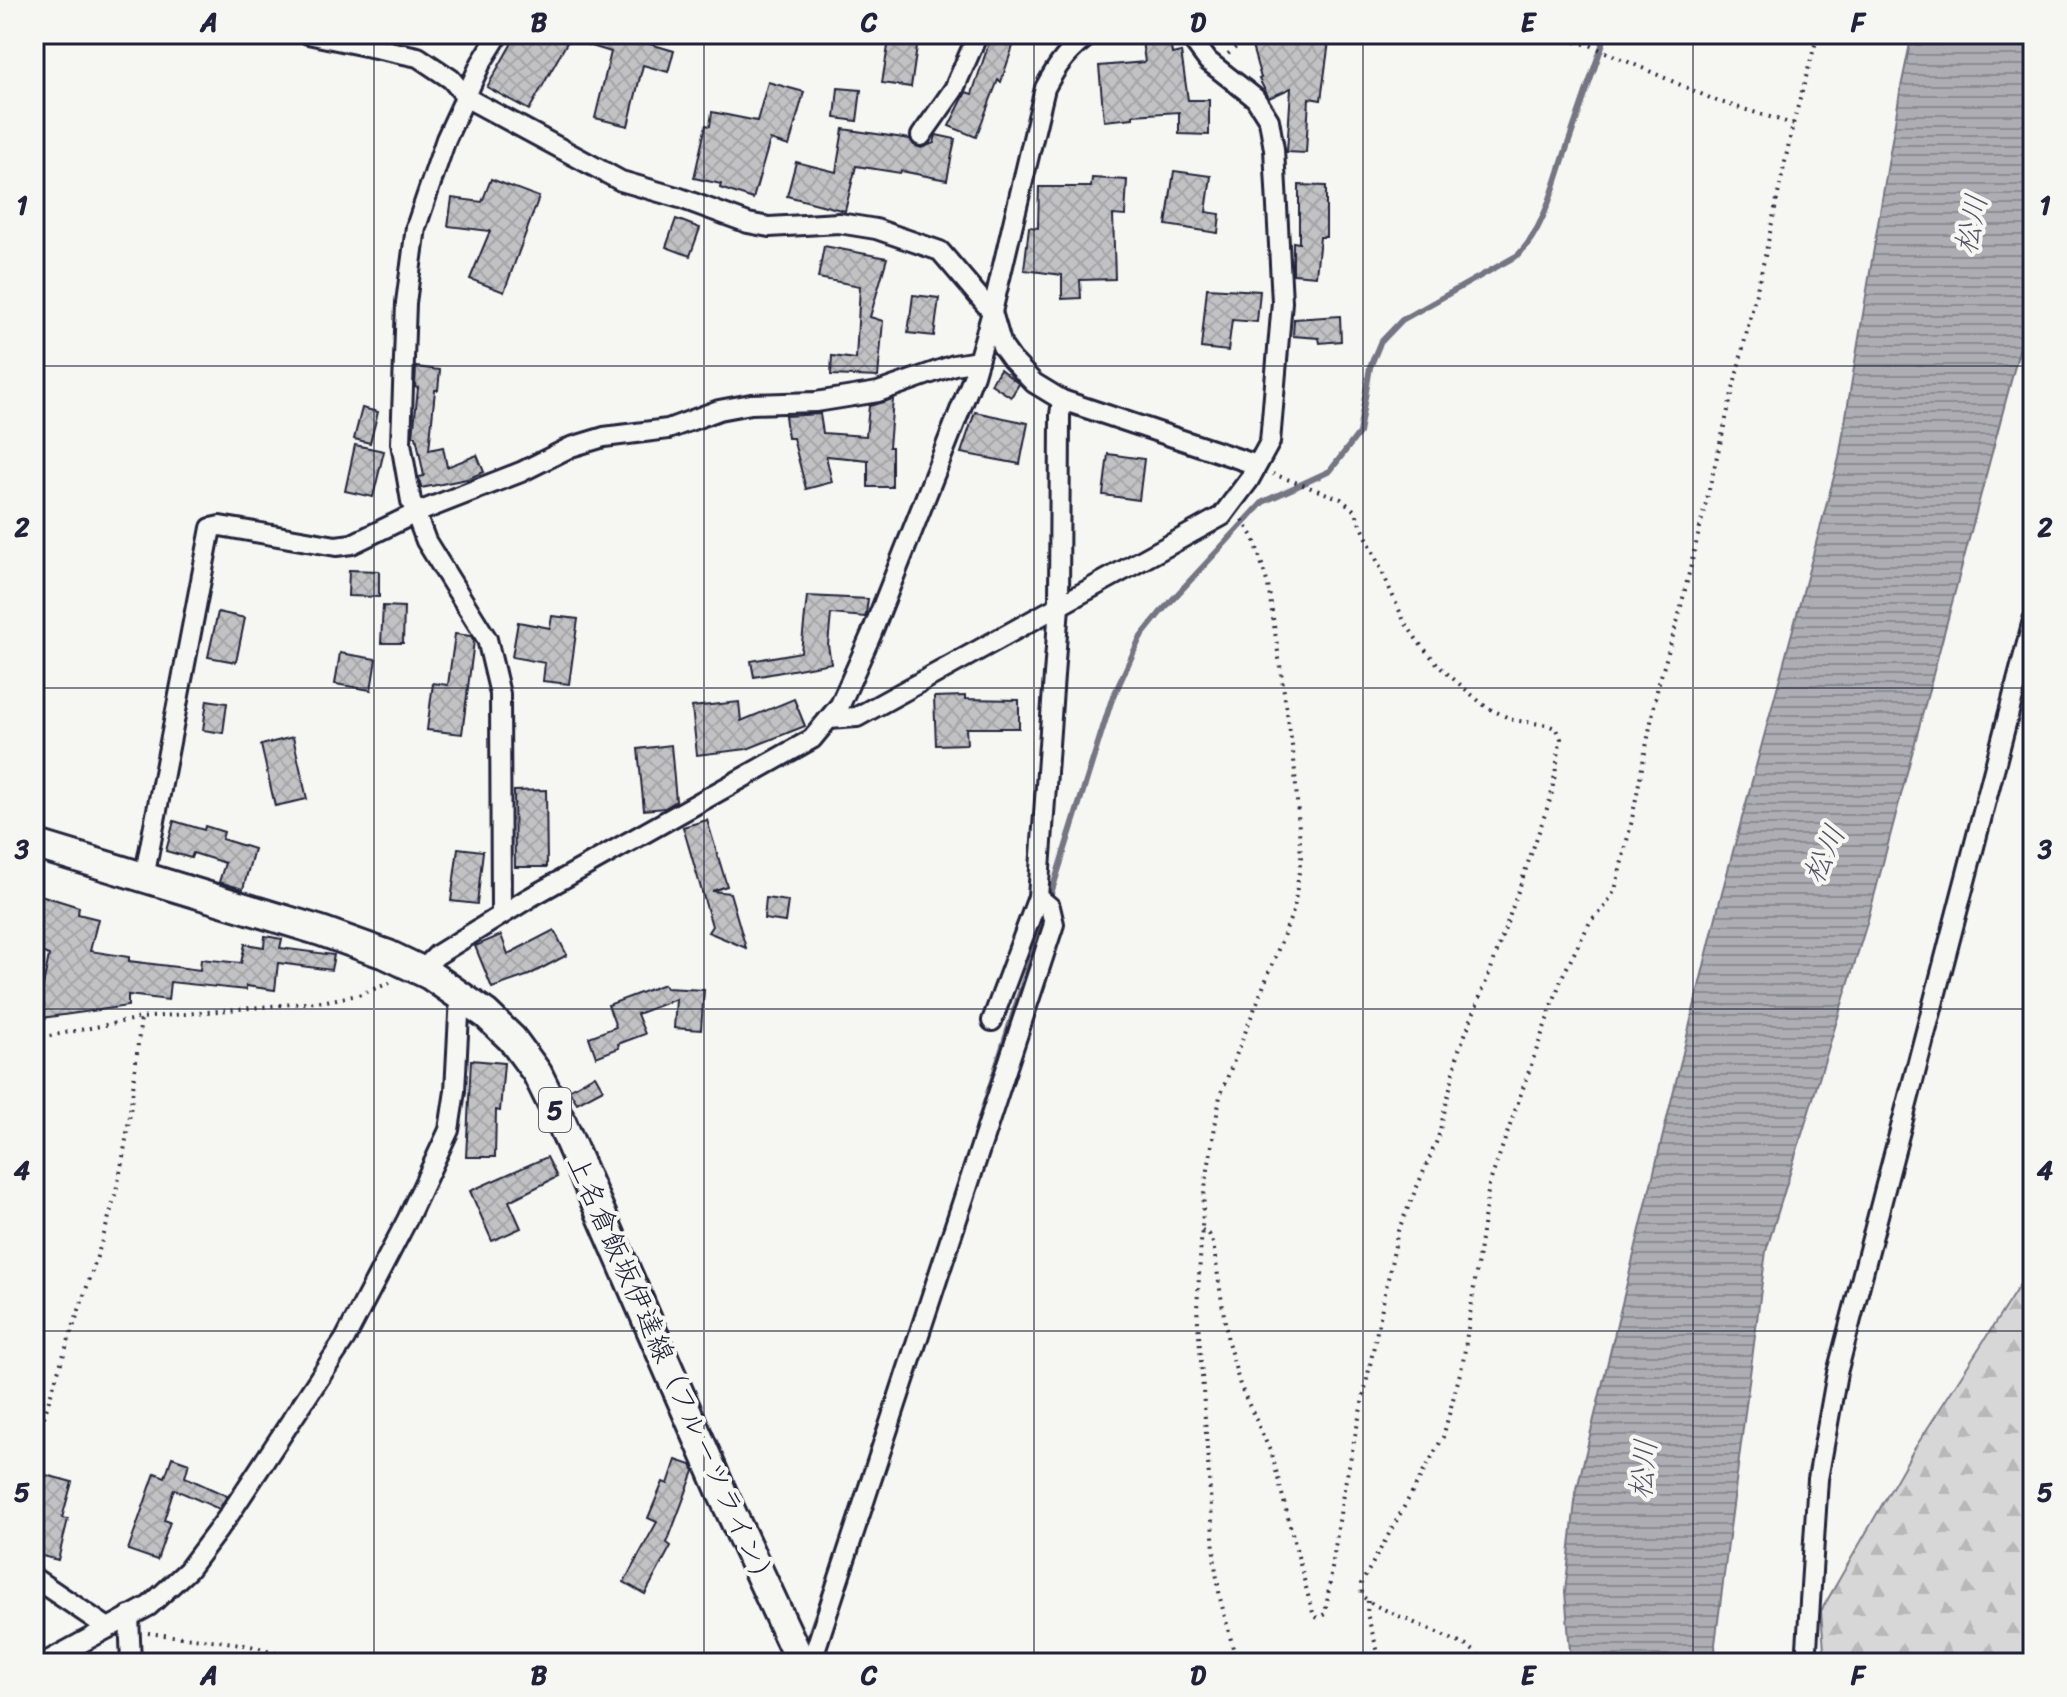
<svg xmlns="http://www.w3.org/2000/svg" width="2067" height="1697" font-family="Sriracha,'Klee One',sans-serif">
<defs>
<pattern id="forest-firs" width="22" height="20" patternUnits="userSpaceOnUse" patternTransform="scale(2)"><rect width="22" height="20" fill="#d7d7d7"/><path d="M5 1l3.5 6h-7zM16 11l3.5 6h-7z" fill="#b8b8b9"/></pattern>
<pattern id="water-rules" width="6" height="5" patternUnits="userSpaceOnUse" patternTransform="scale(2)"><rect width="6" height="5" fill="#adadb3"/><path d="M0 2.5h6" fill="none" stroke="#8c8c93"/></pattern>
<pattern id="building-cross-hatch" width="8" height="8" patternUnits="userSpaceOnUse" patternTransform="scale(2)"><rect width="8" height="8" fill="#c2c2c4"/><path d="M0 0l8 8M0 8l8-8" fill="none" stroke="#a6a6a9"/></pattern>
</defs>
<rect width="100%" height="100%" fill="#f6f6f2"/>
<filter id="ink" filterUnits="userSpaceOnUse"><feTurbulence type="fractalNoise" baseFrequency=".0125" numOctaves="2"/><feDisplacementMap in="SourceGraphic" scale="16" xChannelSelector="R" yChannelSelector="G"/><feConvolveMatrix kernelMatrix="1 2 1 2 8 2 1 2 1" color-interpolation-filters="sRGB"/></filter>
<g filter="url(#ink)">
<polygon fill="url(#forest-firs)" stroke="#7c7c89" stroke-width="2" points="2033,1264 2033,1663 1825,1663 1821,1611 1913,1451"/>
<polygon fill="url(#water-rules)" stroke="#757583" stroke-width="2" points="1912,34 2033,34 2033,298 1867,923 1766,1251 1715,1644 1716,1663 1571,1663 1565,1592 1576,1493 1721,896 1839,458 1900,92"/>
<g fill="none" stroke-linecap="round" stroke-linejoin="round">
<g stroke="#757583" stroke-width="6">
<path d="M1048 903 1111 702 1140 638 1160 613 1263 502 1330 471 1359 433 1370 367 1380 343 1402 320 1518 255C1545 228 1555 182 1567 147 1580 109 1593 72 1606 34"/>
<polyline points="977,1128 1045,914"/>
<polyline points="805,1648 828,1583"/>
</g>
</g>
<g fill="url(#building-cross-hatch)" stroke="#22223b" stroke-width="2">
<polygon points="517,34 629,34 641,38 640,41 674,51 668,72 643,65 628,126 595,118 611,52 569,39 529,110 487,87"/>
<polygon points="890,34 919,34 911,87 882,83"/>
<polygon points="992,34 1017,34 1001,82 998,80 976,137 949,126 966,92 972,94"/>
<polygon points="1141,34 1169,34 1172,54 1181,52 1188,100 1209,100 1209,135 1179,134 1179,112 1133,115 1133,118 1104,121 1099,66 1145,62"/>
<polygon points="1279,34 1330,34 1321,100 1309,98 1306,153 1287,152 1291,88 1269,98 1259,79 1261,78 1251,43"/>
<polygon points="768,82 804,92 789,146 770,140 753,199 720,188 721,184 694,178 706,125 710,126 712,112 757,121"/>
<polygon points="838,88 861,90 857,121 835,118"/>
<polygon points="843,129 910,139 914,145 921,148 934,143 936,135 955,139 947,180 901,171 900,173 856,166 845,211 787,196 796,162 836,172"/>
<polygon points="1174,171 1211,176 1206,212 1220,214 1218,233 1166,225"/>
<polygon points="1092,178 1127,180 1125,216 1113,215 1115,279 1080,280 1081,298 1062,299 1062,275 1024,270 1029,227 1038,228 1039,187 1091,187"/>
<polygon points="491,179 539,197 504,292 470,279 490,231 448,226 452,198 482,202"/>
<polygon points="1299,185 1326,186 1326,237 1320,237 1316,276 1293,274 1293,242 1299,243"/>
<polygon points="676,219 700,228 690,256 666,247"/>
<polygon points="824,246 887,258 870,317 883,321 878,377 831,375 832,356 856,359 860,286 818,278"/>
<polygon points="1207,288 1260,291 1257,322 1232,320 1228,351 1201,348"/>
<polygon points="913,295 939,298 934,336 908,333"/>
<polygon points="1340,316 1341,341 1320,343 1319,338 1293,336 1294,319"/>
<polygon points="416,367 440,370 438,390 435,390 429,450 443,447 447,467 477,455 484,472 467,479 421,488 419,477 424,476 416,436 413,436 418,388 415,387"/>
<polygon points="1000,369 1019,384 1011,397 991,384"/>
<polygon points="893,399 889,447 892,447 892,487 868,487 868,460 826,456 832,482 806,489 793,438 788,438 785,416 820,414 823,433 866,436 869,406"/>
<polygon points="362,408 378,412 370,443 354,439"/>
<polygon points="975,412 1028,423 1020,464 961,453"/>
<polygon points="355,445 384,451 373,497 345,491"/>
<polygon points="1108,454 1144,459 1139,500 1103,495"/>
<polygon points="349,570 379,571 379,597 348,596"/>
<polygon points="807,596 868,599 866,614 865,617 831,614 828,645 831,663 754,677 751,661 801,652"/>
<polygon points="383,606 404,607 403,643 381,643"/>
<polygon points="218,612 245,618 236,662 208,657"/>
<polygon points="552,616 578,619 569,684 543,681 545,663 512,657 518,622 550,628"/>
<polygon points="455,634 471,636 474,641 462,734 427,730 433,683 448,685"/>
<polygon points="340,653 376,659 371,690 335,684"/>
<polygon points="965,696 965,699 1019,700 1019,728 966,728 967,744 936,745 934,697"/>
<polygon points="794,699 805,726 747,749 697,755 692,707 739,702 741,721"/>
<polygon points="207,700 227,703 223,733 203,730"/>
<polygon points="293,737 307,799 275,806 261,745"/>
<polygon points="671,745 676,801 665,808 644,810 638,749"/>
<polygon points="546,790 547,867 515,867 514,791"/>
<polygon points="707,820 727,886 712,891 730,893 746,948 708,932 712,926 683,827"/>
<polygon points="174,821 204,830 205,826 224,832 222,839 254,849 243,889 219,882 225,863 193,853 191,858 166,851"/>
<polygon points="458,848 483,851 477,904 451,901"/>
<polygon points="34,893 79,907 78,914 98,919 90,951 129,957 129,961 200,970 201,959 241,963 245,944 264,947 265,936 282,939 280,948 334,955 331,970 278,963 275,990 246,986 246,990 170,982 168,1000 128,995 128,1006 34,1019 34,1002 40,1002 49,955 34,949"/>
<polygon points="766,898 788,901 785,922 764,919"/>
<polygon points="554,930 567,955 529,975 492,988 475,946 501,935 508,954"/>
<polygon points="664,984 666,988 704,990 701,1030 674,1028 676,999 637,1014 645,1034 618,1044 619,1048 596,1057 589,1037 616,1027 608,1005"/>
<polygon points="471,1060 504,1063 500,1111 496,1110 495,1157 466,1157"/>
<polygon points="595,1075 603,1089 577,1103 569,1090"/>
<polygon points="547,1157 557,1177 509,1201 521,1228 492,1241 470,1191"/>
<polygon points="172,1457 189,1463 185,1477 227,1496 219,1509 174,1489 164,1520 170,1522 157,1560 128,1550 155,1473 165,1477"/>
<polygon points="676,1460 691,1465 694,1471 667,1543 671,1546 645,1594 624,1582 657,1522 648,1518 663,1482 668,1484"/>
<polygon points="46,1475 72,1482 62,1518 68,1519 58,1560 34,1554 34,1541 44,1499 39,1498"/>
</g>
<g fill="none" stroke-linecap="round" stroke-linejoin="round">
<defs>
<g id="minor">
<polyline points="308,34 418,57 451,79 467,98 621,181 680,198 748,223 769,227 839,223 876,229 940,251 992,312 1002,346 1012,360 1034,383 1062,400 1257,465"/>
<polyline points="499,34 481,63 446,139 416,227 406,303 401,443 411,501 426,541 487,639 500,694 501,915"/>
<polyline points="921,136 954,89 978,34"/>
<polyline points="829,719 857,717 1222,516 1249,480 1270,442 1282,302 1274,149 1269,120 1255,98 1208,61 1188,34"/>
<polyline points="144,878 211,528 220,526 336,546 352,544 416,513 521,472 571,447 604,437 668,429 719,410 751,404 816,402 878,392 954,365 978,361"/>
<path d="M421 971 437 955 529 898 812 739 840 705 871 635 974 375 992 312 1045 88C1057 65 1069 49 1091 34"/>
<polyline points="992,1021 1038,897 1059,606 1060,415 1062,400"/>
<polyline points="34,1578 108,1628"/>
<polyline points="129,1616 131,1663"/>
<polyline points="44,1663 149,1606 188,1570 227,1518 345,1339 407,1220 449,1130 455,1091 460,996"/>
<polyline points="811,1663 1054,924 1050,907 1038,897"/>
<polyline points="1806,1663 1818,1479 1837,1373 2033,620"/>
</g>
<polyline id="primary" points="34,844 321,931 388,955 430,975 486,1014 512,1039 537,1073 562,1124 723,1495 801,1663"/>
</defs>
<use href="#minor" stroke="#22223b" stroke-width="24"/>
<use href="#primary" stroke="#22223b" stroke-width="34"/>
<g stroke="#22223b" stroke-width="4" stroke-dasharray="2 6" stroke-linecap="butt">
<polyline points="1536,34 1590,45 1717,101 1793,124"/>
<polyline points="1228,54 1251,34"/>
<polyline points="34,1039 141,1018 326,1001 358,995 390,983"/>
<polyline points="1202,1230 1209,1234 1213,1243 1228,1342 1240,1385 1272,1455 1309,1599 1314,1616 1318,1618 1325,1614 1327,1602 1343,1494 1398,1231 1438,1138 1459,1050 1491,969 1551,797 1561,739 1557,729 1548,725 1513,720 1486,707 1442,669 1419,643 1404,621 1355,511 1341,499 1273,474"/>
<path d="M34 1456C53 1374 86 1298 109 1217 128 1153 133 1084 141 1018"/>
<polyline points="1368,1601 1367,1614 1381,1663"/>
<path d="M148 1633C196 1640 258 1640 301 1663"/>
<polyline points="1237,1663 1220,1598 1215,1565 1202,1375 1197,1309 1204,1194 1220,1096 1294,909 1301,857 1294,759 1268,585 1254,538 1242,519"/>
<polyline points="1482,1663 1481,1657 1469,1647 1374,1605 1362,1596 1361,1584 1443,1437 1463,1362 1489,1185 1562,977 1591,920 1602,911 1615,890 1631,824 1658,686 1678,619 1765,256 1793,124 1818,34"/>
</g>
<use href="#minor" stroke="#f6f6f2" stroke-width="18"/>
<use href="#primary" stroke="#f6f6f2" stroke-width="28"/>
</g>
</g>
<path fill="none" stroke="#22223b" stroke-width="2" stroke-opacity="0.55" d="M374 34V1663M704 34V1663M1034 34V1663M1363 34V1663M1693 34V1663M34 366H2033M34 688H2033M34 1009H2033M34 1331H2033"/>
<g text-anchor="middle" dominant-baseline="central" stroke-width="8" stroke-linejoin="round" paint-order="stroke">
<rect fill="#f6f6f2" stroke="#626272" stroke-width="2" x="539" y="1088" width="32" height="44" rx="6"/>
<g font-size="26" font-weight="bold" fill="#22223b">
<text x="555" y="1110">5</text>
</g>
<g font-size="28" fill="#22223b" stroke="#f6f6f2">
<text transform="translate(672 1373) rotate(66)">上名倉飯坂伊達線（フルーツライン）</text>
</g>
<g font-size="30" font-style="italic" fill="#535365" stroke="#f6f6f2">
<text transform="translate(1971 224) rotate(-78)">松川</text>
<text transform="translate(1824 854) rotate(-65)">松川</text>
<text transform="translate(1643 1469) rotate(-84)">松川</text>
</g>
</g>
<rect width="2067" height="1697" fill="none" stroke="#f6f6f2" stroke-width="88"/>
<rect x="44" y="44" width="1979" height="1609" fill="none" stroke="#22223b" stroke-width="3"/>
<g font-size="26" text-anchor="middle" font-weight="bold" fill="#22223b">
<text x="209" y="31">A</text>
<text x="539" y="31">B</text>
<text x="869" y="31">C</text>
<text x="1198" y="31">D</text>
<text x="1528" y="31">E</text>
<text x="1858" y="31">F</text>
<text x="22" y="214">1</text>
<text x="2045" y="214">1</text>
<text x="22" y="536">2</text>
<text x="2045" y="536">2</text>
<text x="22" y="858">3</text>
<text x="2045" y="858">3</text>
<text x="22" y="1179">4</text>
<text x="2045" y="1179">4</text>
<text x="22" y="1501">5</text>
<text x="2045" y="1501">5</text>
<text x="209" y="1684">A</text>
<text x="539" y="1684">B</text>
<text x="869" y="1684">C</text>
<text x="1198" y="1684">D</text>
<text x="1528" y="1684">E</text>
<text x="1858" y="1684">F</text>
</g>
</svg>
